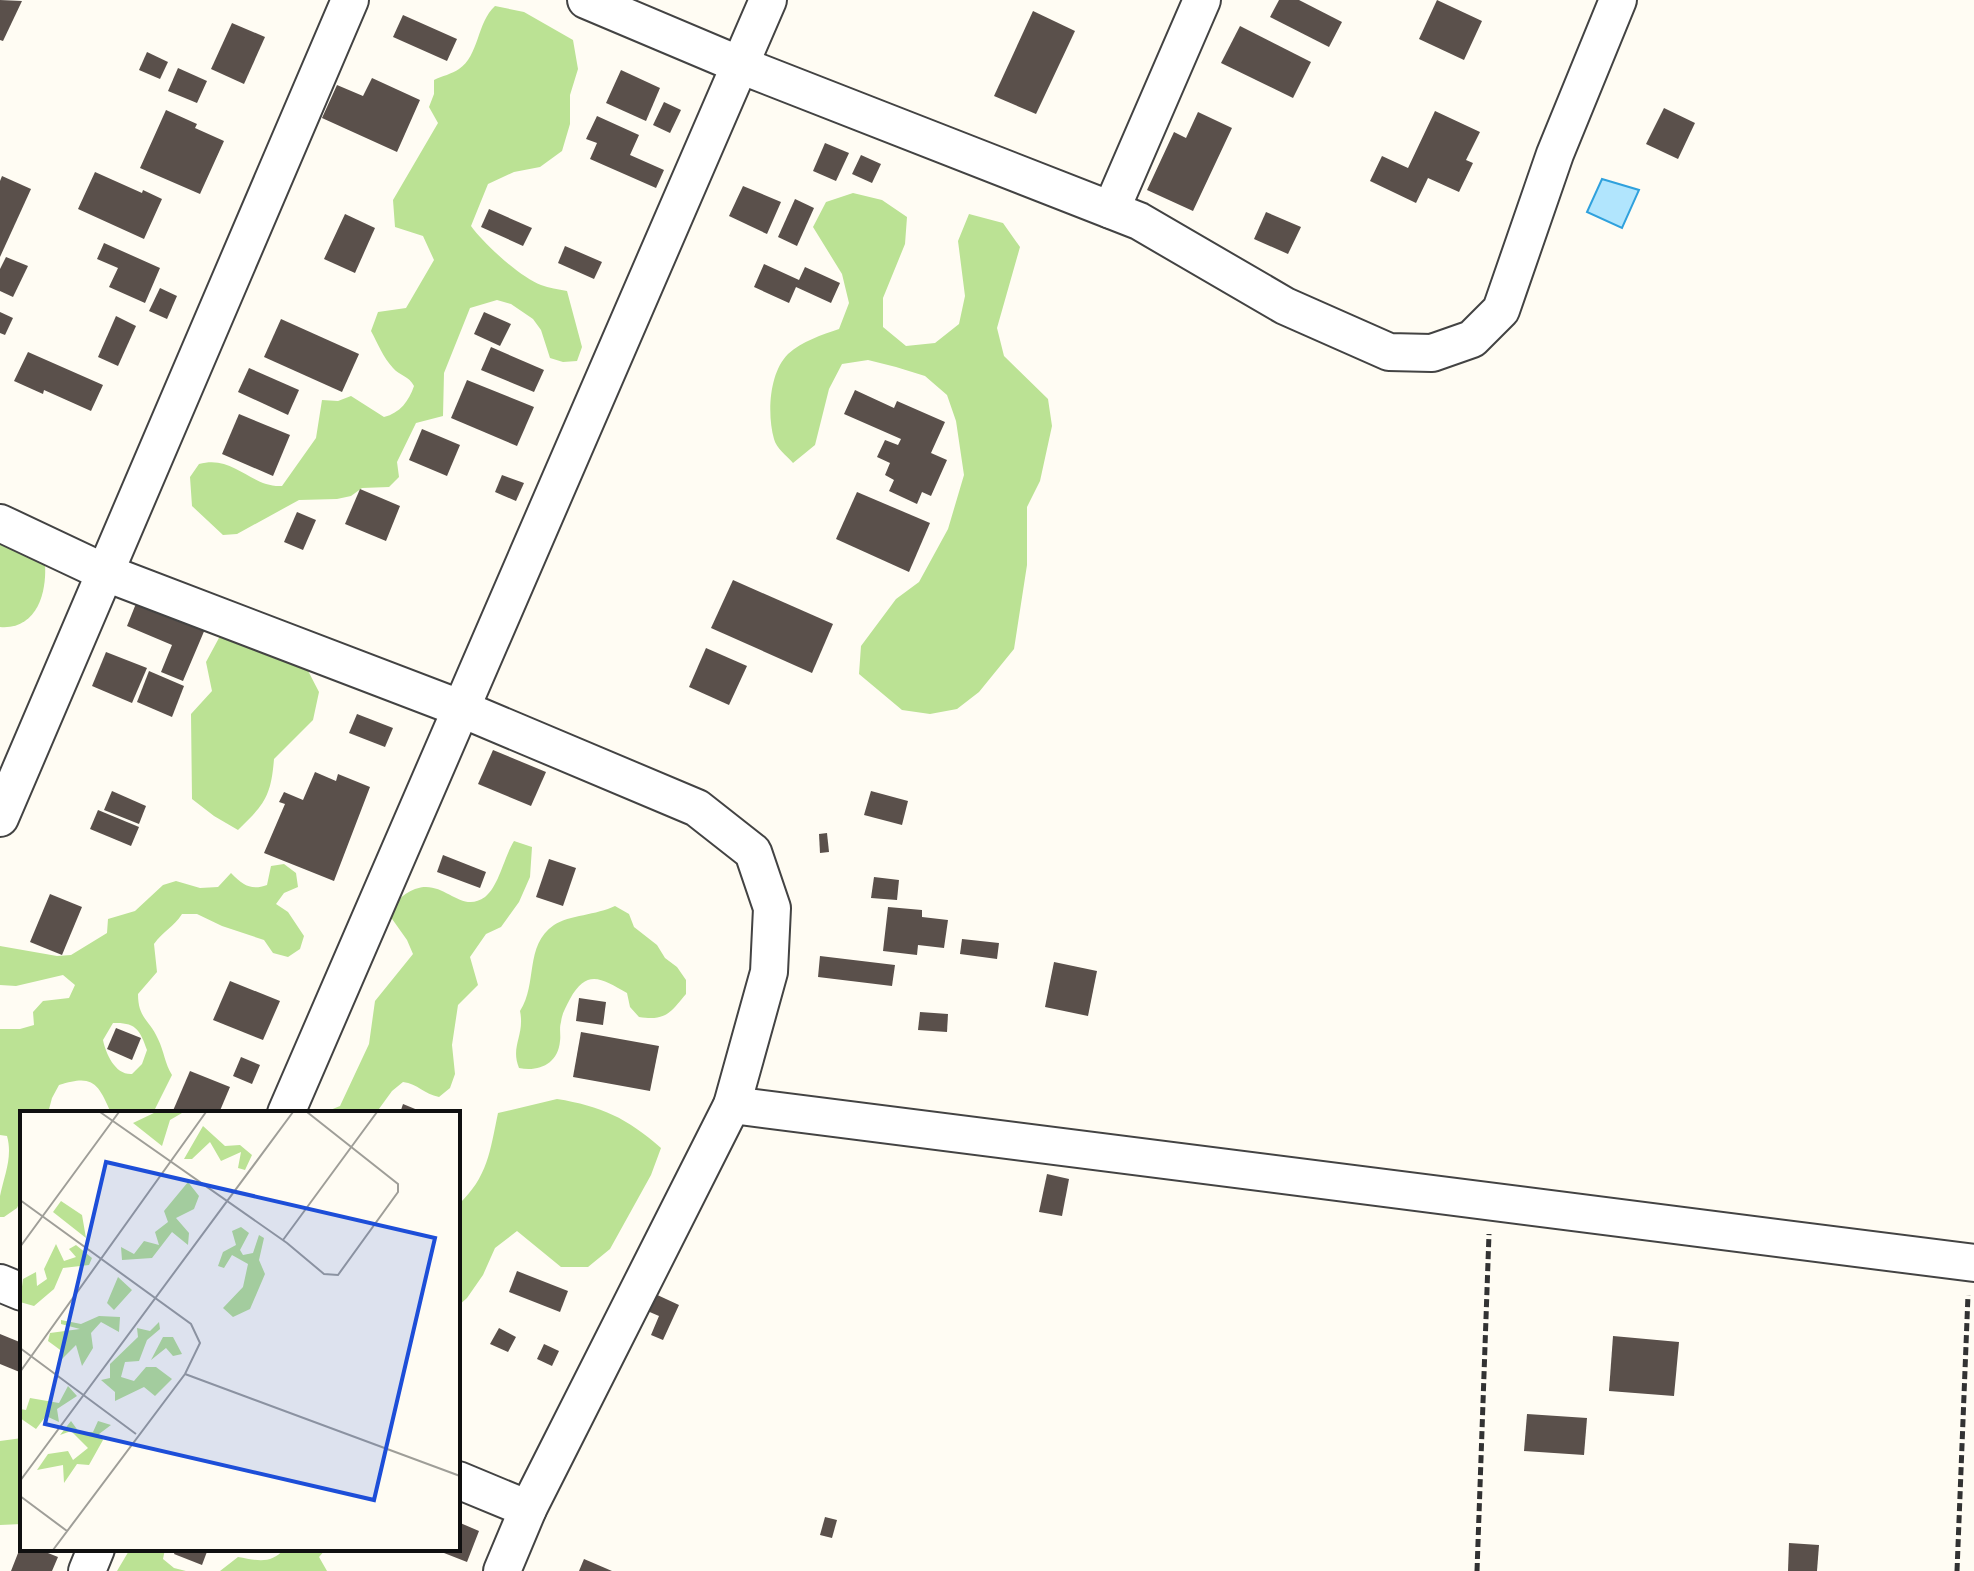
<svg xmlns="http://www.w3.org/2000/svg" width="1974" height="1571" font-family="'Times New Roman',serif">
<rect width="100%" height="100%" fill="#fffcf3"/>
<g fill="#bbe294" fill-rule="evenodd">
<path d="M495 6 524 12 573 40 578 69 570 95V124L562 151 540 167 514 172 488 184 471 226C484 244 520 277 541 285 549 288 558 289 567 291L582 347 577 361 563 362 550 358 541 330 533 319 511 304 497 300 470 308 444 373 443 416 416 423 397 462 399 477 389 487 362 488 351 496 337 499 299 500 237 534 223 535 192 506 190 477 199 464C234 454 251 488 282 486L316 438 322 400 338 401 351 396 384 417C400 413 409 401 414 386 409 376 400 376 393 368 383 357 378 344 371 331L378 312 406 308 434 260 423 236 395 227 393 200 438 123 429 107 434 94V80C442 76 452 74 459 69 479 56 477 22 495 6Z"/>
<path d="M853 193 882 200 907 217 905 244 883 298V327L906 346 935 343 959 324 965 296 958 241 969 214 1003 223 1020 247 997 328 1004 356 1048 399 1052 426 1040 481 1027 507V565L1014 649 979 692 957 709 930 714 902 710 859 674 861 646 896 599 919 582 948 529 964 475 956 421 947 395 925 376 896 367 868 360 842 364 829 389 815 445 793 463C787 456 776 448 774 439 767 414 769 373 788 354 802 341 822 335 839 329L849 303 842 274 813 227 826 202Z"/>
<path d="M0 540 45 564C47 594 36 630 0 627Z"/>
<path d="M220 636 251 639 305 665 319 692 313 720 274 759C271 796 265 804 238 830L214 816 192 799 191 714 212 691 206 662Z"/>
<path d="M514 841 532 847 530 877 519 902 501 927 486 934 470 957 478 985 458 1005 452 1045 455 1074 450 1088 439 1097C424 1094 418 1084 403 1082L392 1091 376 1113H323L340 1106 369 1044 375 1001 413 954 407 940 390 916C395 902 401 895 415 889 444 878 460 915 485 897 499 886 504 857 514 841Z"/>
<path d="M284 864 296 873 298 887 284 893 276 904 288 912 304 936 300 949 288 957 273 953 264 940 222 926 197 914H182C174 927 163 931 154 944L157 972 138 994C138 1019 150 1020 158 1039 164 1051 165 1064 172 1075L153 1113H111C98 1083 93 1074 59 1085L52 1098 48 1113H22V1197L17 1208 4 1217H0C0 1210 0 1202 0 1196 4 1176 13 1157 7 1136L0 1135V1029H20L34 1025 33 1012 43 1001 69 998 75 985 63 975 16 986 0 985V946L57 956 71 955 107 933 108 919 135 911 163 885 176 881 200 888 218 887 231 873C243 885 251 891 267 885L271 866ZM113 1023C136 1022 140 1030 147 1050L142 1064 132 1074C115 1075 106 1054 103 1040Z"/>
<path d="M615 906 629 914 634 927 657 945 665 958 677 967 686 980V994C670 1013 666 1021 639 1017L630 1007 627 993C602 979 587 968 570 999 566 1007 562 1013 561 1022 559 1029 561 1035 560 1041 558 1064 539 1072 519 1068 510 1046 525 1036 520 1011 538 983 524 946 554 925 569 915 597 915 615 906Z"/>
<path d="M557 1099C601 1106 627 1118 661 1148L651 1175 610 1249 588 1267H561L517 1231 495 1248 483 1275 467 1298 458 1306V1205C488 1177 490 1151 498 1113Z"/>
<polygon points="22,1438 22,1524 0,1525 0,1441"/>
<polygon points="130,1549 165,1549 163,1559 174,1568 186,1571 117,1571"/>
<path d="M284 1549H326L319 1557 327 1571H220L238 1557C256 1560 271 1565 284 1549Z"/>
</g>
<polygon fill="#b1e5fd" stroke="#2fa1dd" stroke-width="2" points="1602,179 1639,190 1622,228 1587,212"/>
<g fill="#5a504b">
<polygon points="0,0 22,1 3,41 0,40"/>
<polygon points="1279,0 1299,0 1342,22 1329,47 1270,17"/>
<polygon points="1437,0 1482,21 1464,60 1419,39"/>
<polygon points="1033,11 1075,31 1036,114 994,96"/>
<polygon points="403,15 457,39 447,61 393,37"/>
<polygon points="232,23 265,37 244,84 211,69"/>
<polygon points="1240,26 1311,62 1293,98 1221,63"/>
<polygon points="147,52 168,62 160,79 139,70"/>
<polygon points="178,68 207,81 197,103 168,91"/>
<polygon points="621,70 660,88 646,121 606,103"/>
<polygon points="372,78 420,100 397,152 322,118 337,85 363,96"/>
<polygon points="664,102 681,110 670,133 653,125"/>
<polygon points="1664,108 1695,123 1678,159 1646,144"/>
<polygon points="166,110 197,124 195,128 224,141 200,194 140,168"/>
<polygon points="1435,111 1480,132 1466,160 1473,163 1459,192 1428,178 1416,203 1370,181 1382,156 1408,168"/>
<polygon points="1198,112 1232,128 1193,211 1147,190 1174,132 1186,138"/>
<polygon points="597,116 639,135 630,155 664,170 656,188 590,159 597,143 586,139"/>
<polygon points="825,143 849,153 836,181 813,171"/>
<polygon points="861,155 881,164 872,183 852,174"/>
<polygon points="95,172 142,193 143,190 162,199 144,239 78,209"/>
<polygon points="2,176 31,189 0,257 0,181"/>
<polygon points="743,186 781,202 767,234 729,216"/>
<polygon points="795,199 814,208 797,246 778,237"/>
<polygon points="489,209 532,228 523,246 481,227"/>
<polygon points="1266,212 1301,227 1288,254 1254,239"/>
<polygon points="345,214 375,228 355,273 324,259"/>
<polygon points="104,243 160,268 145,303 109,287 118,268 97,259"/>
<polygon points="565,246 602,262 594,279 558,263"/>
<polygon points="6,257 28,266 13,297 0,291 0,269"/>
<polygon points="764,264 799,280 805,267 840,283 831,303 796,287 789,303 754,287"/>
<polygon points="160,288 177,296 167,319 149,311"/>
<polygon points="0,312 13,318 5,335 0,333"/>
<polygon points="484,312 511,324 500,346 474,334"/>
<polygon points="116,316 136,326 118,366 98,357"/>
<polygon points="281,319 359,354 342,392 264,357"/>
<polygon points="491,347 544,370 534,392 481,370"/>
<polygon points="28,352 103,385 91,411 44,390 43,394 14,381"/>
<polygon points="249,368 299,390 288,415 238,392"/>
<polygon points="467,380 534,407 517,446 451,418"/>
<polygon points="855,390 894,408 897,401 945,422 931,453 947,460 931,496 922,492 917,504 889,491 894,480 885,475 890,463 877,457 885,440 898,445 901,439 844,414"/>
<polygon points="239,414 290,435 273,476 222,454"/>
<polygon points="422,429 460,445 447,476 409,460"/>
<polygon points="502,475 524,483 516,501 495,492"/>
<polygon points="360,489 400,506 386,541 345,524"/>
<polygon points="857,492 930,523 909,572 836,539"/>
<polygon points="297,512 316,520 303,550 284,542"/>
<polygon points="733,580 833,624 812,673 711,628"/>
<polygon points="141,591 208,622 183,681 161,672 172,645 127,626"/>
<polygon points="706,648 747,666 729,705 689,687"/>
<polygon points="106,652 147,668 132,703 92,686"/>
<polygon points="149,671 184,686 172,717 137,702"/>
<polygon points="357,714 393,728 385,747 349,733"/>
<polygon points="493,750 546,772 531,806 478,784"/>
<polygon points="315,772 336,781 338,774 370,787 334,881 264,853 285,804 279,802 284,792 303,800"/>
<polygon points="112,791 146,806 139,824 104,810"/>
<polygon points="871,791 908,801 902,825 864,815"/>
<polygon points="98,810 139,827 131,846 90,829"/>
<polygon points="827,833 829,852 820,853 819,834"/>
<polygon points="443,855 486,872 480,888 437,872"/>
<polygon points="549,859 576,868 563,906 536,897"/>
<polygon points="874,877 899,880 897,900 871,898"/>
<polygon points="50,894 82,907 62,955 30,942"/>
<polygon points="888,907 922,910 922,917 948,920 944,948 918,945 917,955 883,951"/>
<polygon points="962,939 999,943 997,959 960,954"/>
<polygon points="820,956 895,965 892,986 818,977"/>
<polygon points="1054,962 1097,971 1088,1016 1045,1007"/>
<polygon points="230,981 280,1001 263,1040 213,1020"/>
<polygon points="579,998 606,1002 603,1025 576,1021"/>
<polygon points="920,1012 948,1014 947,1032 918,1030"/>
<polygon points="116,1028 141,1038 132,1060 107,1049"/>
<polygon points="581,1032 659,1046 650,1091 573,1077"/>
<polygon points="241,1057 260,1065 252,1084 233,1076"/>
<polygon points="190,1071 230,1087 219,1113 172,1113"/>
<polygon points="403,1104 425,1113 400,1113"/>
<polygon points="1047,1174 1069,1179 1062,1216 1039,1212"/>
<polygon points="517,1271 568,1291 560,1312 509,1292"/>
<polygon points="653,1293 679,1305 663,1340 651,1335 659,1316 645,1310"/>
<polygon points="499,1328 516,1337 508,1352 490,1344"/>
<polygon points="0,1334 22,1343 22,1373 0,1364"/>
<polygon points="1613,1336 1679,1342 1674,1396 1609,1391"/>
<polygon points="544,1344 559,1351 552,1366 537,1359"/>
<polygon points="1527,1414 1587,1418 1584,1455 1524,1451"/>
<polygon points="825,1517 837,1520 832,1538 820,1535"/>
<polygon points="458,1522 479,1531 467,1562 444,1553 446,1549 458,1549"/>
<polygon points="22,1543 22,1549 38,1549 58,1557 52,1571 11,1571"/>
<polygon points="1789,1543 1819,1545 1817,1571 1788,1571"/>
<polygon points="176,1549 208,1549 202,1565 174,1554"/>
<polygon points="584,1559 612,1571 579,1571"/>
</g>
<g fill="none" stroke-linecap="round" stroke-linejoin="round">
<defs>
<g id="minor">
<polyline points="586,0 740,65 1139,221 1285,306 1389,352 1432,353 1472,339 1501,310 1555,154 1618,0"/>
<polyline points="1111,210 1202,0"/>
<polyline points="0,523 106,573 462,709 697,808 753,852 772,908 769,972 732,1105 528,1509 502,1571"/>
<polyline points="0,818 350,0"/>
<polyline points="732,1105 1974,1263"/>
<polyline points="286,1113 768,0"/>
<polyline points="0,1283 22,1292"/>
<polyline points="458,1480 528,1509"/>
<polyline points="87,1571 96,1549"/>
</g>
</defs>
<use href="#minor" stroke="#434343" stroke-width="40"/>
<g stroke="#323232" stroke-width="5" stroke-dasharray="8 4" stroke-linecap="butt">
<polyline points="1477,1571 1489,1234"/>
<polyline points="1957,1571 1968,1295"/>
</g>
<use href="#minor" stroke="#fff" stroke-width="36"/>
</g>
<g transform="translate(20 1111)">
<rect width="440" height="440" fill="#fffcf3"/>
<path d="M136 1 162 2 150 9 142 35 113 12ZM183 15 205 35 220 34 232 44 225 59 218 57 221 41 201 50 190 31 172 48H164ZM168 71 179 85 174 98 156 107 169 122 168 134 152 121 132 147 102 149 101 136 114 143 124 130 139 134 135 121 148 111 144 100ZM41 90 62 104 66 127 33 101ZM221 116 229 122 220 139 223 144 233 142 239 124 244 127 239 149 245 163 230 198 213 206 203 197 223 176 228 153 212 144 204 157 198 155 203 141 216 134 212 120ZM36 133 44 150 56 146 49 138 56 134 72 147 69 154 43 157 34 178 14 195 0 191 3 168 16 161 17 175 27 168 24 158ZM98 166 112 179 94 199 87 192ZM79 205 100 206 99 221 81 211 71 222 73 237 62 255 56 234 37 253 43 241 28 230 30 222 60 218 41 213V209L61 213ZM139 211 140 218 127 229 119 250 105 251 101 266 114 270 126 256H136L152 268 135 285 124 276 95 290V281L81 269 90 267V253L118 226 117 217 130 220ZM143 226H153L162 243 153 245 146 237 131 249ZM48 275 57 285 37 298 39 311 26 305 16 318 0 307V298L6 299 10 287 39 292ZM51 310 59 321H73L78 310 91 314 79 323 83 329 69 354 57 353 44 372 43 354 17 359 28 343 48 340 53 349 68 337 51 320 40 324Z" fill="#bbe294"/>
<path fill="none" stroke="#9f9e98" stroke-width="2" d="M80 1 267 132 304 163 318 164 378 81V73L287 1M0 89 171 213 180 232 165 263 33 439M263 129 357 1M0 136 99 1M0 237 116 323M0 261 186 1M165 263 440 365M0 370 273 1M0 385 47 420"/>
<path fill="#1d4ed8" fill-opacity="0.15" stroke="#1d4ed8" stroke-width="4" d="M86 51 415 127 354 389 25 313Z"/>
<rect width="440" height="440" fill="none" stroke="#101010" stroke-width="4"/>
</g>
</svg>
